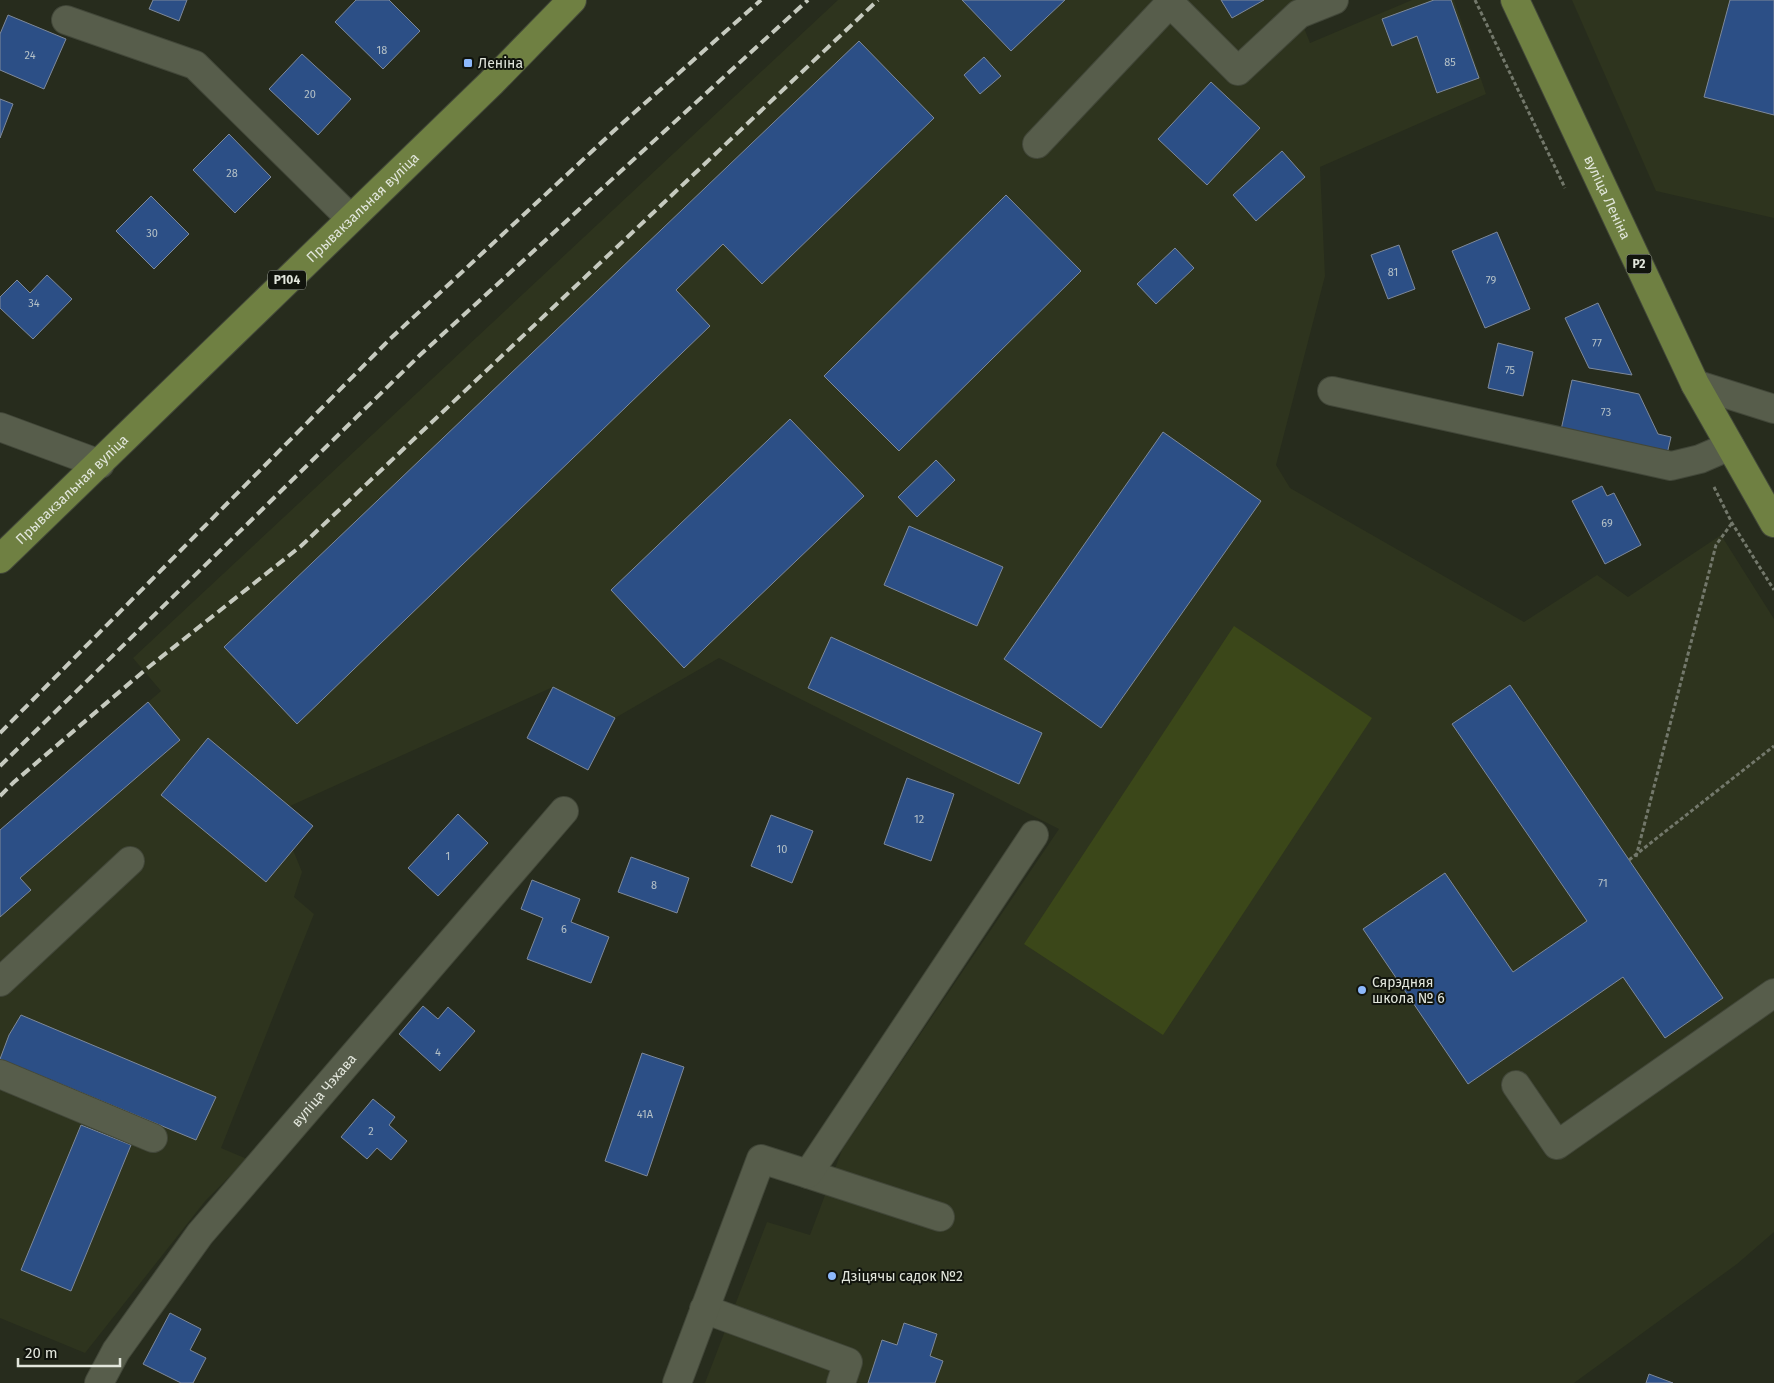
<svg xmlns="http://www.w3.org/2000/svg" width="1774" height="1383" font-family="'Fira Sans',sans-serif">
<rect width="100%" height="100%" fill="#272c1d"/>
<g fill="#2e341e">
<polygon points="838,0 1293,0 1310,43 1412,0 1454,0 1486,94 1320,167 1325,276 1276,465 1290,488 1524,622 1597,575 1628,597 1721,535 1774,619 1774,1232 1737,1264 1574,1383 705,1383 767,1222 810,1235 842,1150 1059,829 719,658 615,718 553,687 290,806 313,826 293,850 302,872 294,897 314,914 221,1148 247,1159 206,1200 85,1353 0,1318 0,830 161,691 133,658"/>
<polygon points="1572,0 1774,0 1774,218 1656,191"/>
</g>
<polygon fill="#3b4719" points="1234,626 1372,718 1163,1035 1024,944"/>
<g fill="#2c4f86" stroke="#7e899a">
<polygon points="153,0 187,0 179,21 149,9"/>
<polygon points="356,0 389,0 420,31 383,69 335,22"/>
<polygon points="962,0 1065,0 1011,51"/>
<polygon points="1221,0 1264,0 1232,18"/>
<polygon points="1434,0 1451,0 1479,78 1437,93 1417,36 1392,46 1382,19"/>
<polygon points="1730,0 1774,0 1774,115 1704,97"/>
<polygon points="8,15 66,39 44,89 0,70 0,34"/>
<polygon points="859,41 934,118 762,284 723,244 676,290 710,326 297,724 224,647"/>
<polygon points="302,54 351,99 318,135 269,89"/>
<polygon points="984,57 1001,76 980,94 964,75"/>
<polygon points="1211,82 1260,128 1207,185 1158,139"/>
<polygon points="0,99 13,104 0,138"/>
<polygon points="229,134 271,177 235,213 193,170"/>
<polygon points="1282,151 1305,177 1256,221 1233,195"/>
<polygon points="1006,195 1081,271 899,451 824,376"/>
<polygon points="151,196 189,234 154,269 116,231"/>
<polygon points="1497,232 1530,309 1485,328 1452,251"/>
<polygon points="1399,245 1415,289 1388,299 1371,255"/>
<polygon points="1175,248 1194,268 1156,304 1137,284"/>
<polygon points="47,275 72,299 33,339 0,308 0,297 17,280 30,293"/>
<polygon points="1598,303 1632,375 1589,368 1565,318"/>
<polygon points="1498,343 1533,352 1523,396 1488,388"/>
<polygon points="1572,380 1639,394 1658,434 1671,437 1667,454 1561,430"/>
<polygon points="790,419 864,496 684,668 611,590"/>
<polygon points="1163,432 1261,501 1101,728 1004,659"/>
<polygon points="936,460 955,480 917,517 898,497"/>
<polygon points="1602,486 1607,496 1614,493 1641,545 1605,564 1572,501"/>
<polygon points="909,526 1003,567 977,626 884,585"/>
<polygon points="831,637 1042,733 1019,784 808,688"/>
<polygon points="1510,685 1723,998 1665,1038 1623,977 1468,1084 1363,929 1445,873 1513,972 1587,921 1452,724"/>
<polygon points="553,687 615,718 588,770 527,738"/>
<polygon points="148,702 180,740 20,878 31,890 0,917 0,830"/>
<polygon points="208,738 313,826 266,882 161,795"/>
<polygon points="907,778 954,794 931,861 884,844"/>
<polygon points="458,814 488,843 438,896 408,868"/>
<polygon points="771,815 813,831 792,883 751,866"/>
<polygon points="631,857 689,878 677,913 618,892"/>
<polygon points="532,880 580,899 571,922 609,937 591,983 527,959 543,918 521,909"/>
<polygon points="423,1006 438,1019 448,1007 475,1031 440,1071 399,1034"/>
<polygon points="21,1015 216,1097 196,1140 0,1059 9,1035"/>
<polygon points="642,1053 684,1067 647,1176 605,1161"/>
<polygon points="373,1099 395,1117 389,1125 407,1141 391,1160 377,1148 367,1159 341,1137"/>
<polygon points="81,1125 131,1145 71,1291 21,1270"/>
<polygon points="170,1313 201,1329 190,1350 206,1358 193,1383 181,1383 143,1364"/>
<polygon points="904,1323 937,1334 930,1356 943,1361 935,1383 868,1383 882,1340 897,1345"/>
<polygon points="1649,1374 1673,1383 1646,1383"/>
</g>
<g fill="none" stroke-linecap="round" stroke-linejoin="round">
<defs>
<g id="minor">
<polyline points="66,20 195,65 350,218"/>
<polyline points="1037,144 1170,3 1238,71 1299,14 1334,0"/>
<polyline points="1695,384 1774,409"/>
<polyline points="1332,391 1671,466 1700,459 1730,446"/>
<polyline points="0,427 100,464"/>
<polyline points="0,982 130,861"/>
<polyline points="0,1074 153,1138"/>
<polyline points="1516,1085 1557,1145 1774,993"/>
<polyline points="808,1174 940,1217"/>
<polyline points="704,1309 848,1362 841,1383"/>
<path id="s1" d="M99 1383 116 1351 200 1234 564 811"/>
<polyline points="677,1383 761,1159 808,1174 1034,835"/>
</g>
<g id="major">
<path id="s2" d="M1515 0 1695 384 1774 523"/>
<path id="s3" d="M0 559 491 83 572 0"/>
</g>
</defs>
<use href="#minor" stroke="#424739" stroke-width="30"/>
<use href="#major" stroke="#424739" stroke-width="30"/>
<g stroke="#73786b" stroke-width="3" stroke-dasharray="4 2.5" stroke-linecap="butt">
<polyline points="1475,0 1565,188"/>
<polyline points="1714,487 1732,523 1774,590"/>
<polyline points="1636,857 1716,545 1732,523"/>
<polyline points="1629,860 1774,746"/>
</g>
<use href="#minor" stroke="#575d4b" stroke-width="28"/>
<use href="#major" stroke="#6f8042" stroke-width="28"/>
<g stroke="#c6cabf" stroke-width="4" stroke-dasharray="10 5" stroke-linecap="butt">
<polyline points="0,733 390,339 617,128 761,0"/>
<polyline points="0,766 420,355 808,0"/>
<polyline points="0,796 14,782 145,670 301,546 878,0"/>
</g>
</g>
<g fill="#8db9fc" stroke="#11140d" stroke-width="2">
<rect x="463" y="58" width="10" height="10" rx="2.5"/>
<circle cx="1362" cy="990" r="5"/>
<circle cx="832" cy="1276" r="5"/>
</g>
<g text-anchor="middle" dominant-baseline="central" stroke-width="4" stroke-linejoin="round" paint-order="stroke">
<g font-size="11" fill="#b4c0c6">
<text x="382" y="50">18</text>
<text x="30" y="55">24</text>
<text x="1450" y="62">85</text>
<text x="310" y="94">20</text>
<text x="232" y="173">28</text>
<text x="152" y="233">30</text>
<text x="1393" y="272">81</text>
<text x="1491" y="280">79</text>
<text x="34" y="303">34</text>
<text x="1597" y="343">77</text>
<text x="1510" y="370">75</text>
<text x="1606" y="412">73</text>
<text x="1607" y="523">69</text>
<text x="919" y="819">12</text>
<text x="782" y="849">10</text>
<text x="448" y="856">1</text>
<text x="1603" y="883">71</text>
<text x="654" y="885">8</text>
<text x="564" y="929">6</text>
<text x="438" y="1052">4</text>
<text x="645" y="1114">41А</text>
<text x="371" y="1131">2</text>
</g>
<g fill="#11140d" stroke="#a3a79e" stroke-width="1">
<rect x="1626.5" y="254.5" width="25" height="19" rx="4"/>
<rect x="268" y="270.5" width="38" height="19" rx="4"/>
</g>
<g font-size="12" font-weight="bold" fill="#e2e6dc">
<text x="1639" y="264">Р2</text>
<text x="287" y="280">Р104</text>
</g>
<g font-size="14" fill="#e2e6dc" stroke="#11140d" text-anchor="start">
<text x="478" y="63">Леніна</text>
<text x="1372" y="982">Сярэдняя<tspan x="1372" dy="16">школа № 6</tspan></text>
<text x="842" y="1276">Дзіцячы садок №2</text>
</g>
<g font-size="14" fill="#e2e6dc" stroke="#11140d">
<text stroke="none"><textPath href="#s2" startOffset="218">вуліца Леніна</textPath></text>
<text stroke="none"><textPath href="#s3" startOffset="505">Прывакзальная вуліца</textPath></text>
<text stroke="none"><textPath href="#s3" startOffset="100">Прывакзальная вуліца</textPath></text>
<text stroke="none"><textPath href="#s1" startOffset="370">вуліца Чэхава</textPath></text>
</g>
</g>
<path d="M18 1358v8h102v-8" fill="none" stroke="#e2e6dc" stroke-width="2.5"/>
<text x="25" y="1358" font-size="15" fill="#e2e6dc" stroke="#11140d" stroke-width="4" paint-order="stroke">20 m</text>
</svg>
